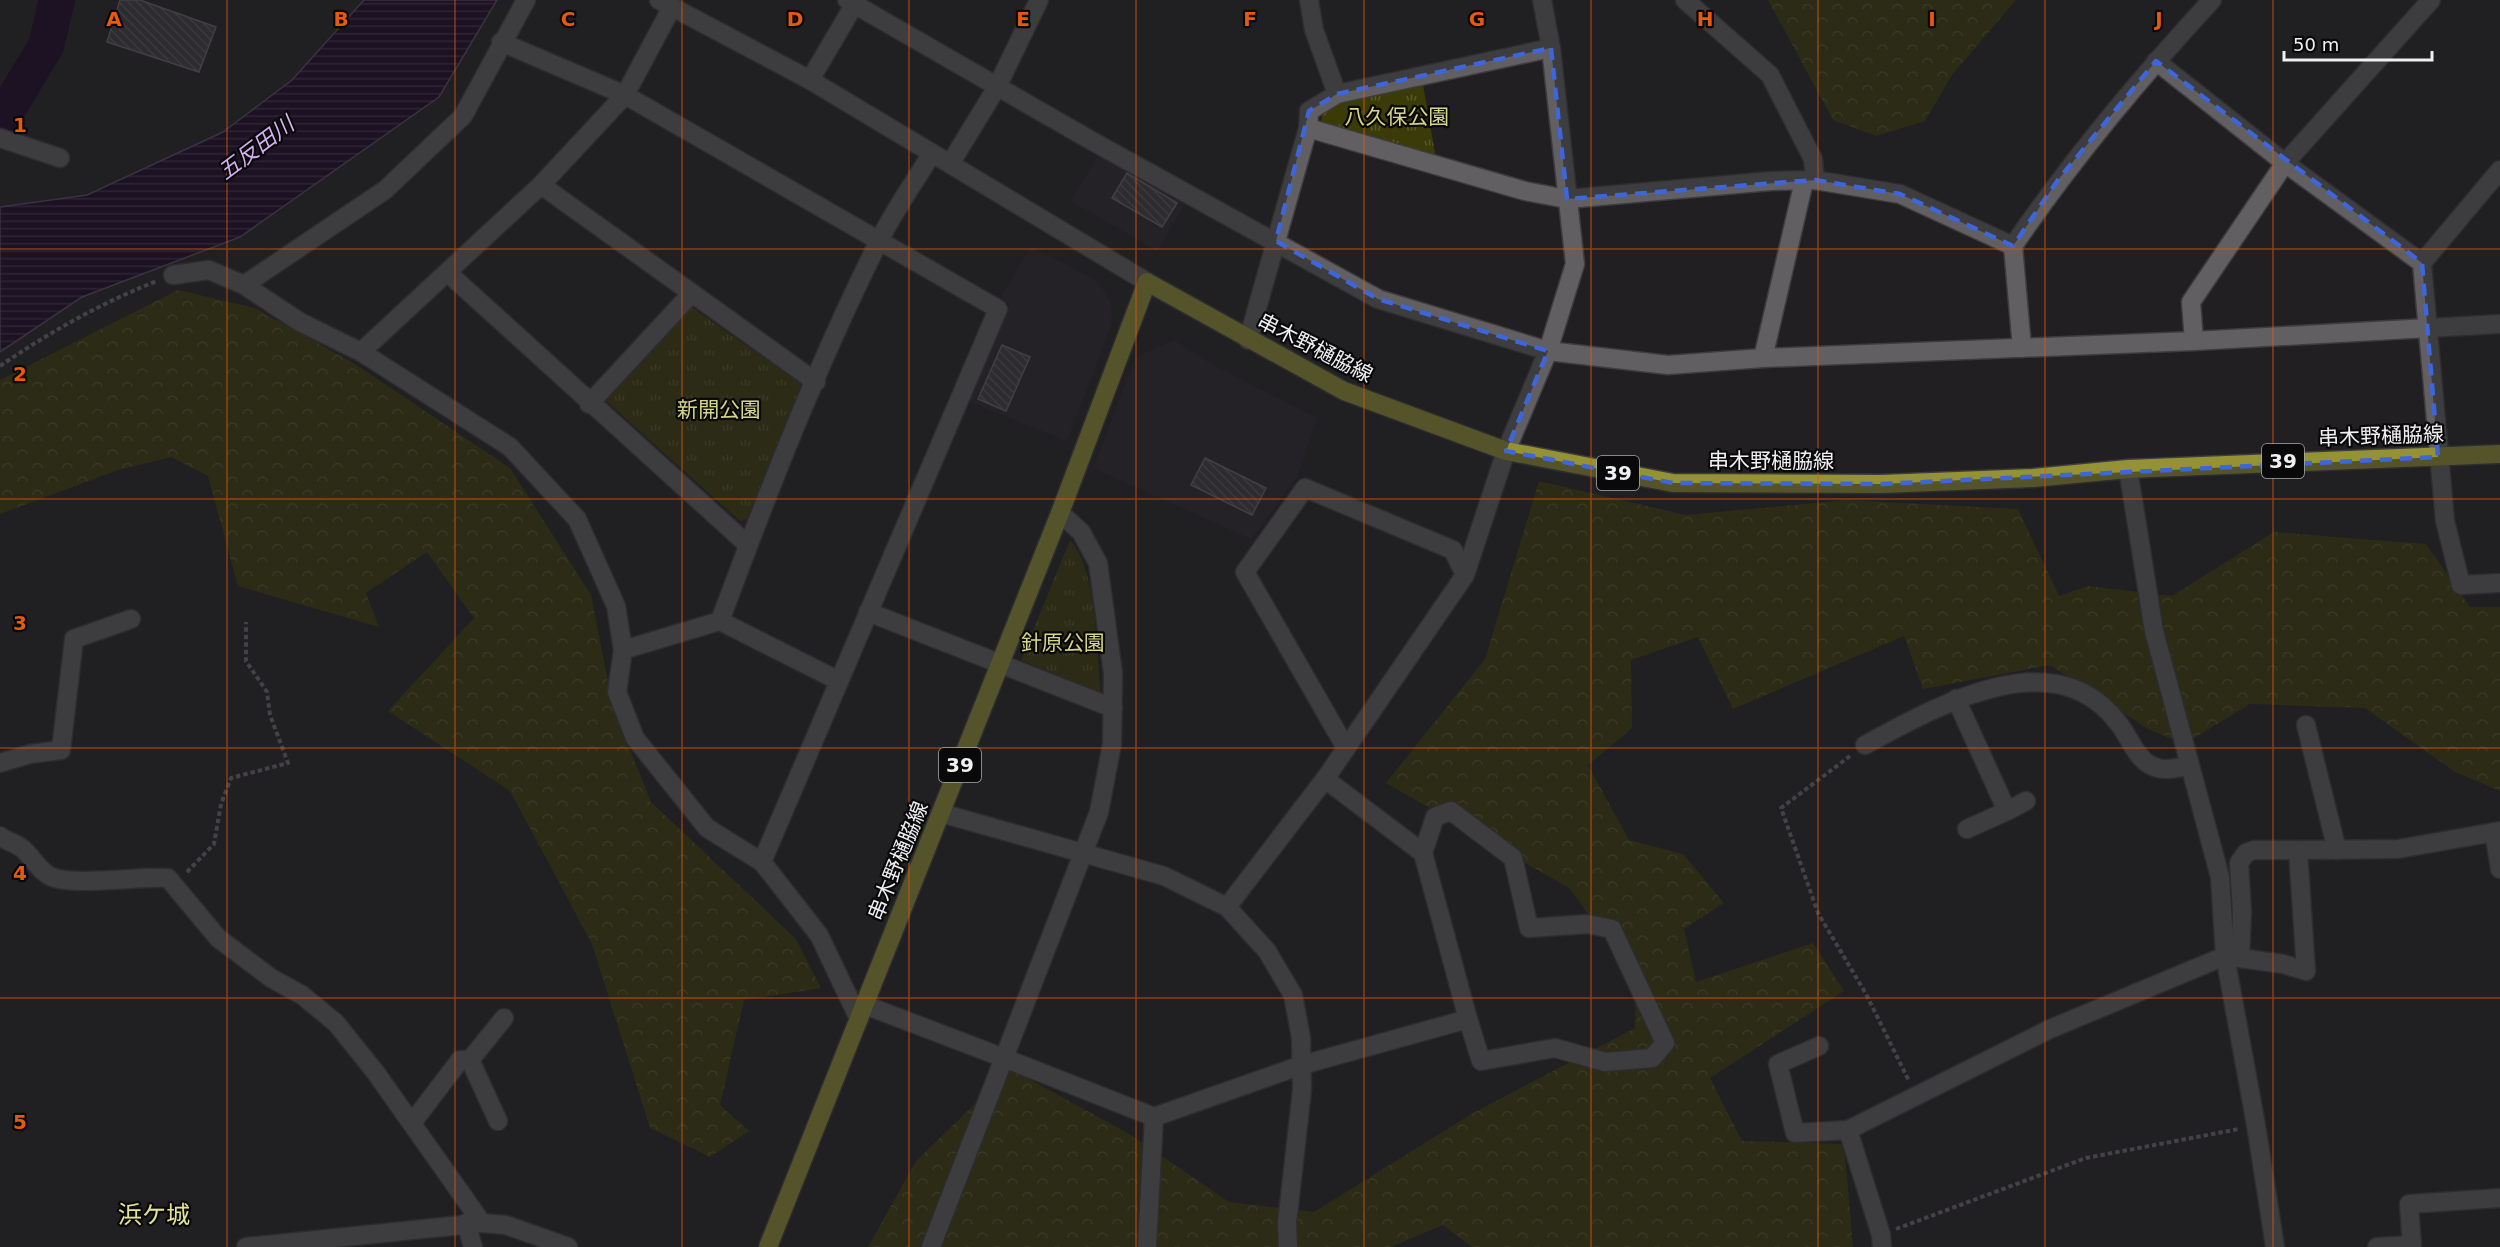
<svg xmlns="http://www.w3.org/2000/svg" width="2500" height="1247" font-family="'DejaVu Sans','Noto Sans JP',sans-serif">
<defs>
<pattern id="forest-crowns" width="20" height="18" patternUnits="userSpaceOnUse" patternTransform="scale(1.5)"><rect width="20" height="18" fill="#3b3b08"/><path d="M2 6a3 3 0 1 1 6 0M12 15a3 3 0 1 1 6 0" fill="none" stroke="#58582c"/></pattern>
<pattern id="park-tufts" width="24" height="20" patternUnits="userSpaceOnUse" patternTransform="scale(1.5)"><rect width="24" height="20" fill="#3b3b08"/><path d="M3 7l-1-3M5 7V3M7 7l1-3M15 17l-1-3M17 17v-4M19 17l1-3" fill="none" stroke="#58582c"/></pattern>
<pattern id="water-rules" width="6" height="5" patternUnits="userSpaceOnUse" patternTransform="scale(1.5)"><rect width="6" height="5" fill="#190426"/><path d="M0 2.5h6" fill="none" stroke="#3b2946"/></pattern>
<pattern id="building-back-hatch" width="6" height="6" patternUnits="userSpaceOnUse" patternTransform="scale(1.5)"><rect width="6" height="6" fill="#3f3d40"/><path d="M-1 5l2 2M0 0l6 6M5-1l2 2" fill="none" stroke="#5b595c"/></pattern>
</defs>
<rect width="100%" height="100%" fill="#211f22"/>
<g fill="#2b272e">
<polygon points="1099,154 1185,204 1157,251 1071,201"/>
<polygon points="1031,246 1097,281 1111,302 1112,323 1067,441 968,401 1010,305 1001,298"/>
<polygon points="1174,340 1211,364 1317,418 1298,476 1251,539 1093,468 1136,357"/>
</g>
<g fill="url(#forest-crowns)">
<polygon points="1768,0 2016,0 1952,75 1925,121 1876,136 1833,120"/>
<polygon points="178,290 255,308 355,364 510,468 591,595 613,707 651,802 796,939 821,988 744,1000 720,1105 749,1131 710,1157 650,1128 592,944 510,791 388,711 474,618 427,552 366,593 379,627 238,586 208,476 171,457 118,470 0,514 0,380"/>
<polygon points="1539,481 1686,515 1846,500 2018,509 2059,596 2088,586 2172,596 2274,532 2426,544 2470,607 2500,607 2500,791 2455,772 2365,708 2250,704 2184,744 2148,729 2050,665 1923,689 1904,636 1733,709 1698,637 1631,660 1632,728 1588,765 1629,840 1683,854 1724,903 1684,929 1696,982 1813,943 1844,991 1710,1078 1742,1141 1844,1144 1853,1247 1472,1247 1443,1225 1391,1247 868,1247 916,1161 1011,1069 1131,1135 1229,1202 1314,1212 1473,1113 1635,1028 1636,977 1569,888 1386,783 1485,659"/>
</g>
<g fill="url(#park-tufts)">
<polygon points="1416,83 1423,85 1435,153 1428,157 1321,127 1322,112 1373,90"/>
<polygon points="691,307 800,383 802,391 747,519 740,521 606,401"/>
<path d="M1070 540C1098 571 1096 651 1101 693L1021 660Z"/>
</g>
<polygon fill="url(#water-rules)" stroke="#5a4a63" stroke-width="1.5" points="364,0 497,0 439,97 240,237 82,297 0,352 0,207 87,195 223,132 292,80"/>
<g fill="none" stroke-linecap="round" stroke-linejoin="round">
<polyline stroke="#190426" stroke-width="36" points="0,122 46,46 57,0"/>
</g>
<g fill="url(#building-back-hatch)" stroke="#69676a" stroke-width="1.5">
<polygon points="120,0 140,0 216,27 199,72 107,42"/>
<polygon points="1127,173 1177,203 1162,227 1112,198"/>
<polygon points="1002,345 1030,357 1006,411 978,399"/>
<polygon points="1205,458 1266,488 1252,515 1191,485"/>
</g>
<g fill="none" stroke-linecap="round" stroke-linejoin="round">
<defs>
<g id="minor">
<polyline points="659,0 810,80 1147,282"/>
<polyline points="847,0 1092,141 1378,299 1548,351 1668,365 1763,358 1804,181"/>
<polyline points="1309,0 1314,30 1337,94"/>
<polyline points="1685,0 1770,75 1813,159 1815,180"/>
<polyline points="501,42 625,95 998,309 762,862"/>
<polyline points="2156,61 2285,163 2422,263 2445,521 2461,585 2500,583"/>
<polyline points="810,80 857,0"/>
<path d="M1308 128 1525 191 1567 199 1771 181 1815 180 1900 194 2013 246C2073 158 2140 78 2212 0"/>
<polyline points="0,138 60,158"/>
<polyline points="950,164 997,87 1039,0"/>
<polyline points="541,185 816,382"/>
<polyline points="2013,246 2022,348"/>
<polyline points="2422,263 2500,170"/>
<polyline points="448,273 748,545"/>
<polyline points="173,275 209,270 244,285 300,322 361,352 510,447 577,519 616,606 623,650 617,692 635,738 707,828 762,862 819,935 859,1019"/>
<polyline points="244,285 385,190 463,116 526,0"/>
<polyline points="1248,340 1308,128 1309,111 1337,94 1551,48"/>
<polyline points="2194,341 2500,324"/>
<polyline points="361,352 541,185 625,95 672,7"/>
<polyline points="1763,358 2194,341 2191,302 2285,163 2431,0"/>
<polyline points="589,404 692,293"/>
<polyline points="2128,469 2154,631 2220,877 2225,956 2256,1125 2275,1247"/>
<polyline points="1465,575 1506,451 1548,351 1575,264 1551,48 1542,0"/>
<polyline points="868,612 1113,708"/>
<path d="M720 621C767 494 817 365 878 243 893 212 914 183 932 153"/>
<polyline points="623,650 720,621 839,681"/>
<polyline points="1956,699 2007,811 1967,829"/>
<polyline points="2306,725 2337,850"/>
<path d="M1865 745C1936 707 2055 637 2119 724 2131 739 2137 763 2158 768 2166 771 2181 767 2190 766"/>
<polyline points="0,763 30,754 61,750 74,639 131,619"/>
<polyline points="2007,811 2026,801"/>
<polyline points="941,813 1164,876 1227,907 1267,951 1293,995 1301,1038 1302,1090 1287,1223 1288,1247"/>
<polyline points="2494,832 2500,869"/>
<path d="M0 836C7 842 17 843 24 850 33 858 38 870 50 876 71 887 139 876 168 878L218 938 271 978 302 995 336 1023 376 1073 482 1223"/>
<polyline points="2298,850 2398,849 2500,831"/>
<polyline points="1423,853 1435,817 1451,811 1513,858 1529,928 1588,924 1612,929 1665,1043 1652,1058 1605,1062 1555,1048 1481,1061 1468,1019"/>
<polyline points="1227,907 1325,779 1465,575 1453,550 1305,488 1245,572 1346,748"/>
<polyline points="865,1005 1004,1058 1099,812 1112,744 1113,673 1098,563 1081,532 1060,513"/>
<polyline points="1819,1046 1778,1064 1795,1133 1848,1130"/>
<polyline points="470,1060 504,1018"/>
<polyline points="412,1123 460,1060 470,1060 498,1121"/>
<polyline points="466,1223 473,1247"/>
<polyline points="246,1247 482,1223 506,1225 568,1247"/>
<polyline points="931,1247 1004,1058 1154,1117 1302,1065 1468,1019 1423,853 1325,779"/>
<polyline points="1147,1247 1154,1117"/>
<polyline points="1882,1247 1881,1235 1848,1130 2050,1029 2225,956 2283,964 2306,971 2298,850 2254,850 2246,853 2239,863 2242,912 2240,958"/>
<polyline points="2377,1247 2412,1245 2409,1204 2500,1198"/>
</g>
<polyline id="major" points="768,1247 1060,513 1147,282 1344,391 1506,451 1673,483 1882,484 2033,478 2128,469 2500,454"/>
</defs>
<use href="#minor" stroke="#3d3c3e" stroke-width="21"/>
<use href="#major" stroke="#3d3c3e" stroke-width="21"/>
<g stroke="#706e71" stroke-width="4" stroke-dasharray="4.5 3" stroke-linecap="butt">
<path d="M0 366C50 332 101 303 157 281"/>
<polyline points="1850,756 1781,808 1818,913 1866,994 1909,1081"/>
<polyline points="187,872 214,844 221,804 231,778 288,763 270,715 267,692 246,661 246,622"/>
<polyline points="1896,1229 2086,1158 2239,1129"/>
</g>
<use href="#minor" stroke="#615f62" stroke-width="18"/>
<use href="#major" stroke="#949234" stroke-width="18"/>
</g>
<path d="M0 0H2500V1247H0ZM1551 48 1567 199 1815 180 1900 194 2013 246 2058 180 2156 61 2422 263 2438 457 1882 484 1673 483 1506 451 1548 351 1378 299 1276 241 1309 111 1337 94Z" fill="#211f22" fill-opacity=".55" fill-rule="evenodd"/>
<path fill="none" stroke="#3d66dc" stroke-width="4.5" stroke-dasharray="12 8" stroke-linejoin="round" d="M1551 48 1567 199 1815 180 1900 194 2013 246 2058 180 2156 61 2422 263 2438 457 1882 484 1673 483 1506 451 1548 351 1378 299 1276 241 1309 111 1337 94Z"/>
<path fill="none" stroke="#e8590c" stroke-width="1.5" stroke-opacity="0.55" d="M227 0V1247M455 0V1247M682 0V1247M909 0V1247M1136 0V1247M1364 0V1247M1591 0V1247M1818 0V1247M2045 0V1247M2273 0V1247M0 249H2500M0 499H2500M0 748H2500M0 998H2500"/>
<g text-anchor="middle" dominant-baseline="central" stroke-width="4.5" stroke-linejoin="round" paint-order="stroke">
<g fill="#0a090a" stroke="#abaaac" stroke-width="1.5">
<rect x="2262" y="444" width="42" height="34" rx="4.5"/>
<rect x="1597" y="456" width="42" height="34" rx="4.5"/>
<rect x="939" y="748" width="42" height="34" rx="4.5"/>
</g>
<g font-size="20" font-weight="bold" fill="#f0eff1">
<text x="2283" y="461">39</text>
<text x="1618" y="473">39</text>
<text x="960" y="765">39</text>
</g>
<g font-size="21" fill="#d5d688" stroke="#0a090a">
<text x="1397" y="117">八久保公園</text>
<text x="719" y="410">新開公園</text>
<text x="1063" y="643">針原公園</text>
</g>
<g font-size="21" fill="#f0eff1" stroke="#0a090a">
<text transform="translate(1315 348) rotate(27)">串木野樋脇線</text>
<text transform="translate(2381 436) rotate(-2)">串木野樋脇線</text>
<text x="1771" y="461">串木野樋脇線</text>
<text transform="translate(898 861) rotate(-68)">串木野樋脇線</text>
</g>
<g font-size="22" font-style="italic" fill="#d6b0f2" stroke="#0a090a">
<text transform="translate(256 148) rotate(-37)">五反田川</text>
</g>
<g font-size="24" fill="#e2e394" stroke="#0a090a">
<text x="154" y="1215">浜ケ城</text>
</g>
</g>
<g font-size="20" text-anchor="middle" font-weight="bold" fill="#e8590c" stroke="#0a090a" stroke-width="4.5" stroke-linejoin="round" paint-order="stroke">
<text x="114" y="26">A</text>
<text x="341" y="26">B</text>
<text x="568" y="26">C</text>
<text x="795" y="26">D</text>
<text x="1023" y="26">E</text>
<text x="1250" y="26">F</text>
<text x="1477" y="26">G</text>
<text x="1705" y="26">H</text>
<text x="1932" y="26">I</text>
<text x="2159" y="26">J</text>
<text x="20" y="132">1</text>
<text x="20" y="381">2</text>
<text x="20" y="630">3</text>
<text x="20" y="880">4</text>
<text x="20" y="1129">5</text>
</g>
<path d="M2284 51v9h148v-9" fill="none" stroke="#f0eff1" stroke-width="3"/>
<text x="2293" y="51" font-size="18" fill="#f0eff1" stroke="#0a090a" stroke-width="4.5" paint-order="stroke">50 m</text>
</svg>
